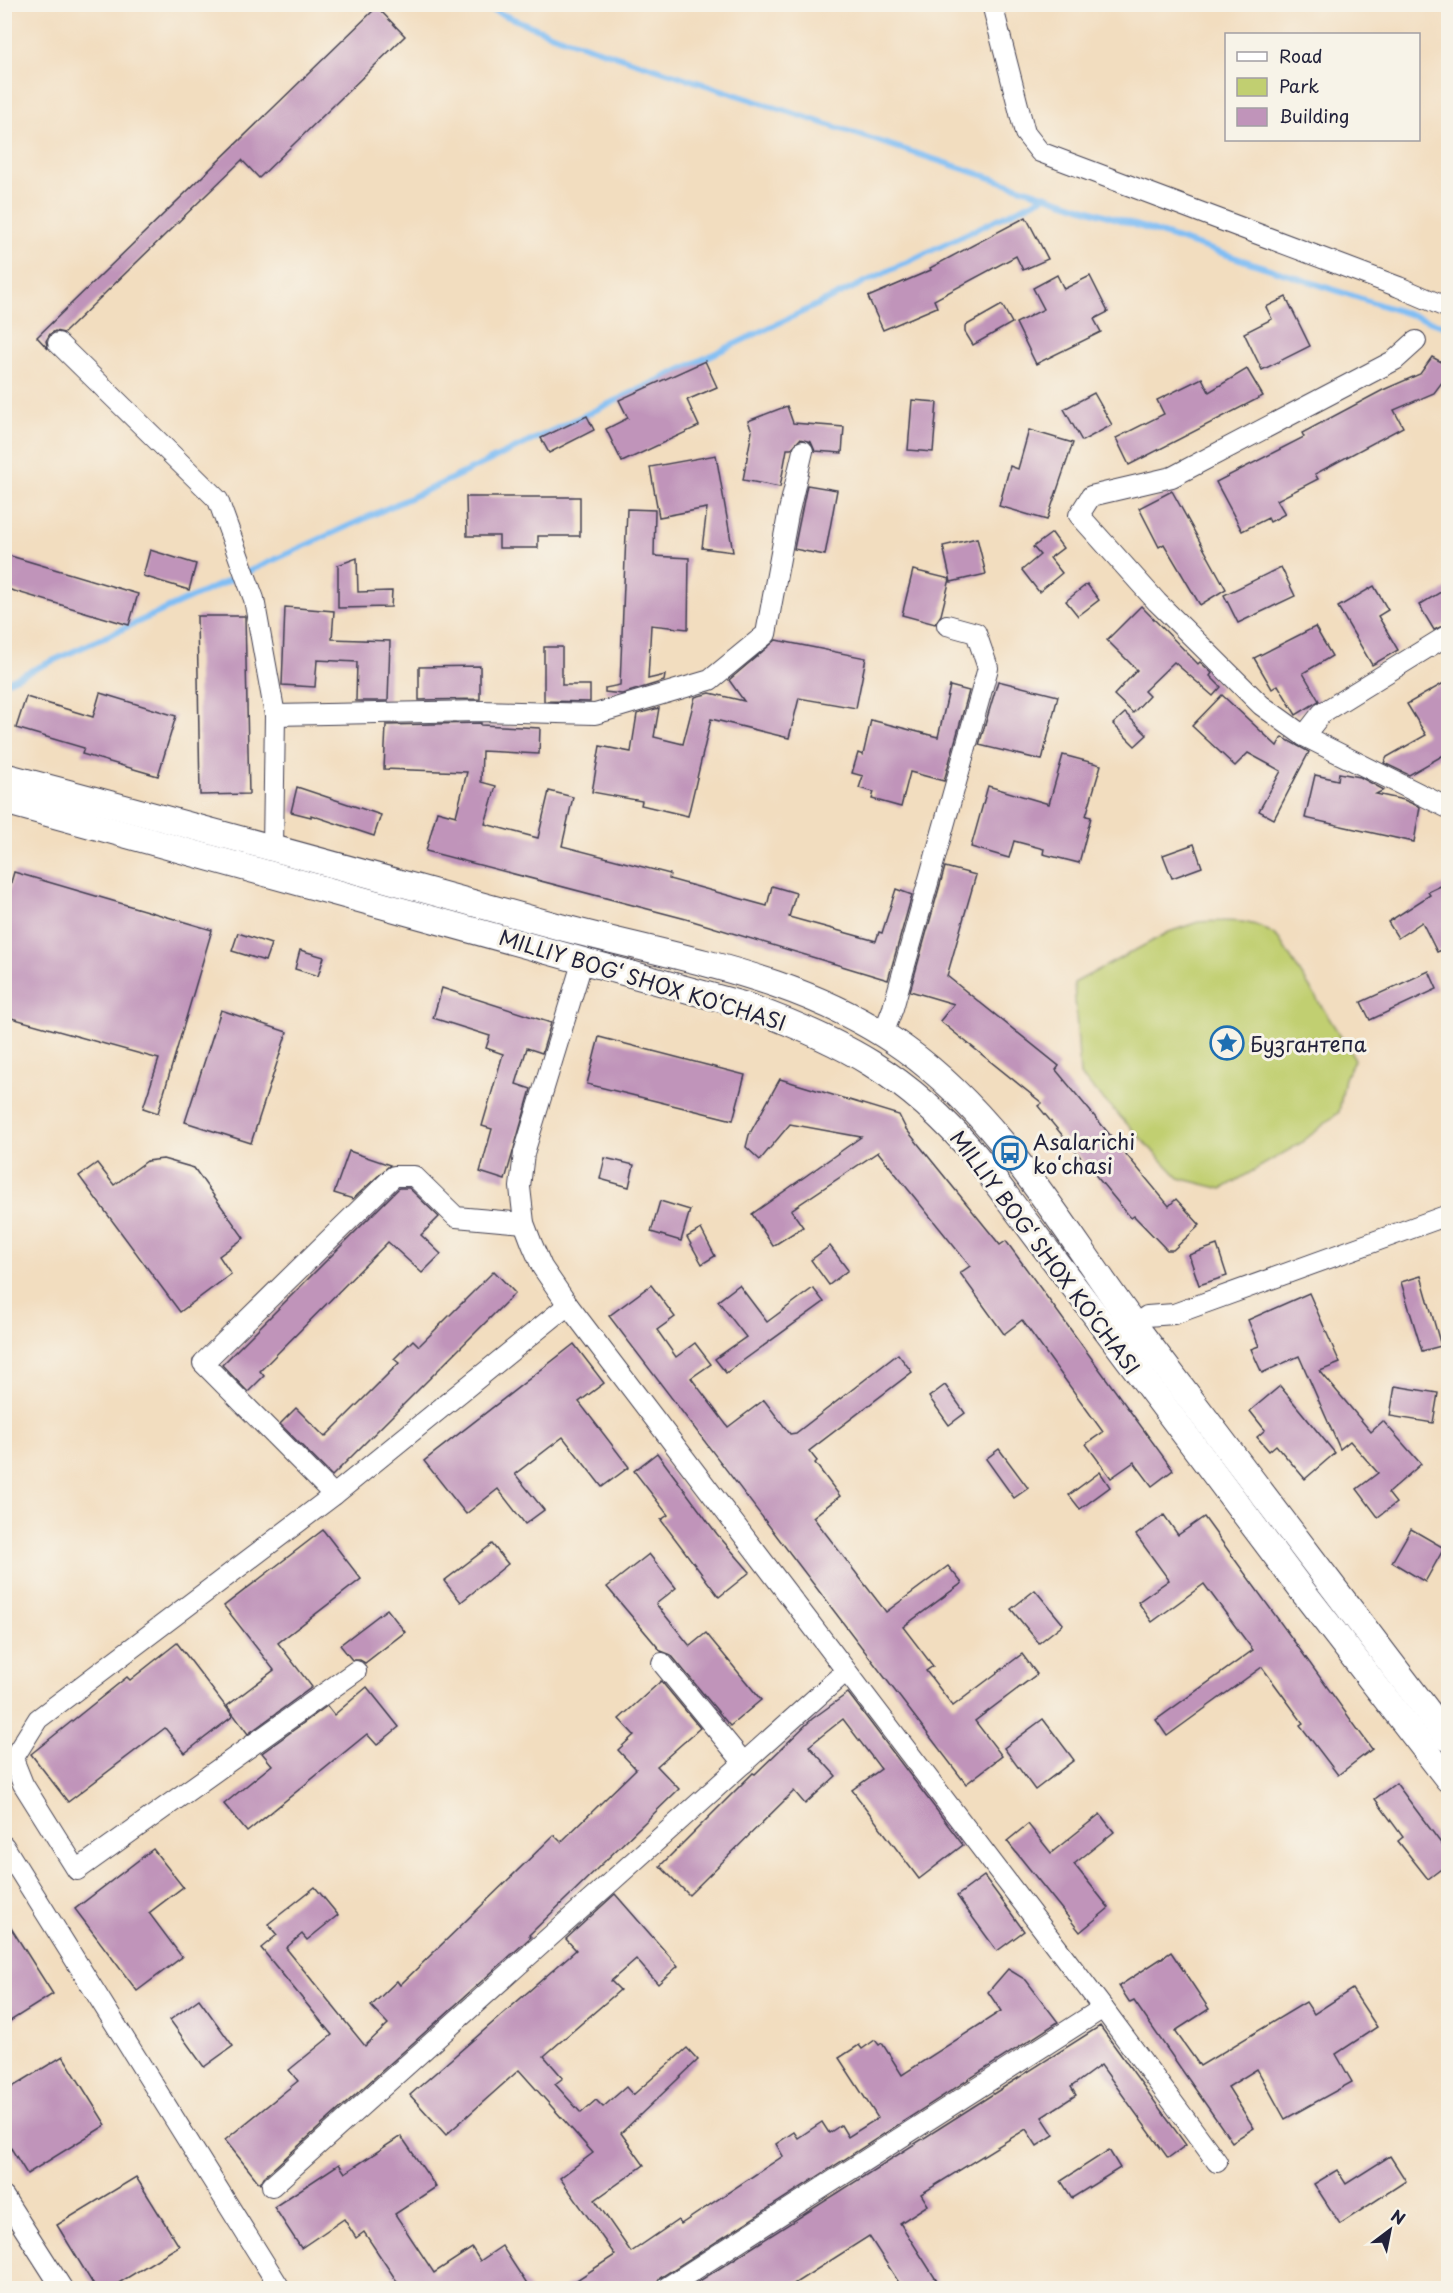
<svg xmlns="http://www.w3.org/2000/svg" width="1453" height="2293" font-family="'Playpen Sans',sans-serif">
<rect width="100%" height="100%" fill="#f7f3e8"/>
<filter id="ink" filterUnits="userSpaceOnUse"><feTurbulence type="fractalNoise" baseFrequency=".0167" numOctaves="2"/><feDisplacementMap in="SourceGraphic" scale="12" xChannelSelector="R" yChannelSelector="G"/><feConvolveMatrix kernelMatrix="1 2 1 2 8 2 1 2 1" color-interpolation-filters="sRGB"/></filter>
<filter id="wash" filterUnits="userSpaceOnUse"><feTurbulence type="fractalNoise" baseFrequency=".008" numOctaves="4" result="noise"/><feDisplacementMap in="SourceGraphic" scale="24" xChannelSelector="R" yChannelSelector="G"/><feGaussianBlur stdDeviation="1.35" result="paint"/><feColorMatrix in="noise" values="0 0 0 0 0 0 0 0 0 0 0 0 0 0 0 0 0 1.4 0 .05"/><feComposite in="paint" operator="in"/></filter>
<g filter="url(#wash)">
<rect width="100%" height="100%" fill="#f2ddbf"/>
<path fill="#c1cf71" stroke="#727856" stroke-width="1.5" d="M1198 922C1228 921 1256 917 1279 939L1355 1059 1345 1078 1339 1112 1301 1143 1222 1189 1179 1178 1080 1075 1074 983 1169 932Z"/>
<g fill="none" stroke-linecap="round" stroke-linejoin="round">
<g stroke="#80bef4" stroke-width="6">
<polyline points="477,4 553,35 1448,327"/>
<polyline points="4,683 436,486 1046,196"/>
</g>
</g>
<g id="blocks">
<g fill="#c094ba">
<polygon points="377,7 405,36 259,178 242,160 64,333 55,331 50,334 46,341 48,349 37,337"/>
<polygon points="1026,217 1048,259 1023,270 1016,256 934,300 937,307 883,330 868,297 931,270 930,268"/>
<polygon points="1057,275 1064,289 1090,276 1108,312 1094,319 1101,332 1036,364 1016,323 1044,309 1033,288"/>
<polygon points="1286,297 1310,346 1262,370 1244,333 1272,319 1266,307"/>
<polygon points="1002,305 1012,323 973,345 965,332 965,326"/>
<polygon points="1432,357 1449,366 1449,373 1434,393 1394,410 1403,427 1315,474 1318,479 1277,500 1285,514 1270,522 1268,518 1242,531 1216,482 1304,437 1302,433 1383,390 1420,374"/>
<polygon points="705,361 717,387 687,400 699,426 622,462 606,429 628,418 619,400"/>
<polygon points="1247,369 1263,396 1129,465 1116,438 1164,414 1157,400 1202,378 1209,392"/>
<polygon points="1094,393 1112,425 1082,441 1064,409"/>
<polygon points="912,400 937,402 933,452 908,450"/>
<polygon points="787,406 793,423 844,427 842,453 815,451 811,442 800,439 791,449 787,449 780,487 743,480 752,431 748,421"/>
<polygon points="587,416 594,430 549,453 541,438"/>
<polygon points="1029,430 1073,443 1047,520 999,506 1010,466 1018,469"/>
<polygon points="716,455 733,552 702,548 707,508 659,517 650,467"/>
<polygon points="807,485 837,490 825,555 794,549"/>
<polygon points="1172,491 1226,589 1200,605 1164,544 1159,547 1139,508"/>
<polygon points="466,497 580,497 580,536 538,536 538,548 499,548 499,536 467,536"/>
<polygon points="627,509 655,510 654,556 689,558 688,629 651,625 648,679 665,675 664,681 622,694 605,692 605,688 620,685"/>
<polygon points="1052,533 1063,548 1050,558 1062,573 1039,592 1022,570 1040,555 1033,547"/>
<polygon points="977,538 986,574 951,582 943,546"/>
<polygon points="150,550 196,564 189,590 143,576"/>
<polygon points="4,554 138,594 129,625 4,588"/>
<polygon points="357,558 358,592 392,591 391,607 338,608 338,565"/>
<polygon points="1281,567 1295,596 1238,623 1224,595"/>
<polygon points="913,570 950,579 941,615 935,624 902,615"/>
<polygon points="1087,584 1099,600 1078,616 1066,601"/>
<polygon points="1374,586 1388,610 1378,616 1398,650 1372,665 1338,607"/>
<polygon points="1449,587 1449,623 1434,630 1419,605"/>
<polygon points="1141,606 1198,664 1200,662 1212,673 1210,676 1221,687 1213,696 1174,662 1144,691 1149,696 1133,713 1114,695 1137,670 1107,640"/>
<polygon points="285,607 334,611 332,639 390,641 388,701 356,701 357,662 317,660 315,687 282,685"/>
<polygon points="197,616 245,616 249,794 200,795"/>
<polygon points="1315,627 1332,656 1303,673 1319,701 1296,715 1278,685 1272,689 1254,658"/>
<polygon points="776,640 866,658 856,708 799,698 789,738 711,719 688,816 641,805 642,801 592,792 600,746 631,752 637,714 659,708 654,737 683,744 695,697 710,693 744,701 729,680"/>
<polygon points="544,647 562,647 562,685 590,685 590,702 544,701"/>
<polygon points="480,666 480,699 419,700 419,667"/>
<polygon points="1449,680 1449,752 1409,775 1384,763 1387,757 1426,735 1407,704"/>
<polygon points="998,681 1058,696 1042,760 979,745"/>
<polygon points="950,686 969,691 944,781 910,772 901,807 872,799 874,792 859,788 863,776 852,773 858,753 863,755 871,720 938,737"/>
<polygon points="100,693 176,716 158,776 82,754 84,748 16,728 26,697 93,717"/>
<polygon points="1222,695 1277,746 1282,737 1309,752 1274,819 1259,811 1281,771 1248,753 1235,766 1192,726"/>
<polygon points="1125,713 1147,735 1135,746 1113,724"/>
<polygon points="481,723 481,725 540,728 539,754 482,751 481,782 496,786 485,824 538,838 549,791 573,797 562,846 670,874 669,879 767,906 772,886 796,893 789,917 876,941 879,932 882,933 896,889 912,895 888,980 686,919 426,851 437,811 456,816 467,772 384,769 386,725"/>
<polygon points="1063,755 1101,765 1086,816 1091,817 1079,863 1043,854 1044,849 1014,841 1009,858 971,847 988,786 1049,804"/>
<polygon points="1339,773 1360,777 1384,790 1376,794 1404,800 1420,807 1414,842 1305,818 1315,775 1338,780"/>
<polygon points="297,787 381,815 374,836 311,815 311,817 291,812"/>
<polygon points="1194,844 1202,867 1172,878 1163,855"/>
<polygon points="945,867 976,875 947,976 1059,1066 1056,1070 1169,1206 1176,1199 1200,1225 1173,1250 1167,1250 1134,1216 1131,1218 1038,1106 1042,1103 940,1021 954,1004 910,991"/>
<polygon points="14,872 212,930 158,1113 143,1108 159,1059 4,1016 4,906"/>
<polygon points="1449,882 1449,947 1437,952 1422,922 1398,938 1388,922 1430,895 1428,892"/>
<polygon points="238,933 271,944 265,961 232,951"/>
<polygon points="300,950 324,957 318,976 295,969"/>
<polygon points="1429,971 1437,989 1370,1020 1361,1002"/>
<polygon points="442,988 551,1023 542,1053 527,1048 516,1084 531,1089 505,1180 480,1172 492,1129 482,1126 503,1054 486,1048 490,1036 433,1018"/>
<polygon points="221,1010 287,1032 251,1143 185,1122"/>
<polygon points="599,1037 745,1075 733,1120 587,1084"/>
<polygon points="780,1079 899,1115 906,1129 1000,1245 1006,1241 1173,1470 1152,1486 1134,1462 1111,1478 1086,1444 1103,1432 1022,1320 1004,1334 960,1273 970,1266 878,1152 791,1210 803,1227 773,1246 752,1214 861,1137 790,1124 760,1160 746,1147 749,1135"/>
<polygon points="349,1151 390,1165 353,1199 334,1193"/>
<polygon points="605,1158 634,1165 629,1187 600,1179"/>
<polygon points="163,1159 194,1168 244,1238 219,1256 231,1274 180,1312 79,1176 97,1163 114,1185 147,1161"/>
<polygon points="399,1188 409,1188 439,1217 421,1235 441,1254 422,1273 388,1242 260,1371 264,1376 248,1392 222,1365"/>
<polygon points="660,1201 690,1210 681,1241 651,1232"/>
<polygon points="701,1229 715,1256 702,1264 687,1237"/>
<polygon points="1217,1245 1227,1276 1199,1285 1189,1255"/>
<polygon points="830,1246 848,1270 829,1285 811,1260"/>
<polygon points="494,1271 515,1293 332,1476 280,1424 296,1408 325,1437 399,1363 394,1359 413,1340 419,1346"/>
<polygon points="1421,1276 1441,1346 1422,1351 1401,1282"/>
<polygon points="651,1285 675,1317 657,1330 676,1357 695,1343 711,1364 691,1378 728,1427 764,1400 790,1434 796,1433 898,1354 912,1372 809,1451 817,1461 815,1463 840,1496 813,1517 886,1612 948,1566 962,1583 903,1627 933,1666 926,1671 953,1706 1022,1654 1037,1674 975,1721 1002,1756 966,1784 609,1316"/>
<polygon points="739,1285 767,1322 813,1288 824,1302 726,1373 715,1359 746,1337 718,1301"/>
<polygon points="1309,1293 1340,1363 1320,1371 1371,1432 1383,1421 1421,1464 1388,1493 1396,1503 1378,1517 1357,1489 1378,1473 1350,1441 1340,1449 1299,1356 1262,1373 1251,1349 1259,1346 1248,1320"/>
<polygon points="574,1344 604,1383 579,1402 629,1467 602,1487 563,1437 515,1474 544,1510 525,1524 498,1489 466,1514 424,1461"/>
<polygon points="945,1385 965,1413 949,1425 929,1397"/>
<polygon points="1280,1386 1335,1453 1305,1479 1276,1445 1269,1451 1257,1437 1265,1430 1250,1411"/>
<polygon points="1395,1386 1438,1393 1433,1423 1390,1416"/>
<polygon points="999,1449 1028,1488 1014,1498 986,1459"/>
<polygon points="657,1453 717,1534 750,1572 719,1597 661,1520 668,1515 634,1471"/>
<polygon points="1100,1472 1110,1487 1080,1509 1069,1495"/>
<polygon points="1164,1515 1178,1535 1204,1517 1372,1749 1338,1775 1300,1725 1303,1723 1262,1667 1167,1736 1156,1720 1253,1650 1204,1584 1152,1622 1138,1602 1169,1580 1136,1535"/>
<polygon points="1411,1529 1444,1548 1425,1582 1392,1562"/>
<polygon points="323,1530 361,1579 278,1643 312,1687 248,1734 227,1706 274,1670 224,1606"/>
<polygon points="492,1544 508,1564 461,1602 444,1581"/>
<polygon points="649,1554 676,1588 656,1604 690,1646 706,1633 761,1700 730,1726 671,1655 661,1651 607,1587"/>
<polygon points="1035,1590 1063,1624 1039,1643 1011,1609"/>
<polygon points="387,1609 405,1632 365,1663 360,1660 352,1660 340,1645"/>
<polygon points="177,1643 233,1716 185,1753 165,1728 68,1802 31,1754 127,1677 130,1680"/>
<polygon points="661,1681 700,1728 657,1766 679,1789 529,1935 531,1937 264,2177 260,2184 225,2140 298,2081 289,2070 332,2035 261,1948 277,1935 268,1924 315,1887 338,1915 307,1940 302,1934 286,1948 365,2046 388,2024 371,2006 397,1981 400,1985 554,1835 561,1842 636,1769 618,1750 634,1735 619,1719"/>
<polygon points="367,1687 399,1727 377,1745 367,1734 247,1832 224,1804 272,1765 262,1753 327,1706 334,1715"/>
<polygon points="848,1693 963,1845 919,1879 852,1790 881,1769 843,1719 809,1746 836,1776 805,1804 794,1791 689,1895 660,1866 753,1773 755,1774 812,1719"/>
<polygon points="1043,1719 1074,1760 1035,1790 1004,1748"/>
<polygon points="1396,1783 1449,1854 1449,1863 1428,1879 1398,1841 1403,1837 1375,1799"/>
<polygon points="1100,1814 1114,1832 1074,1864 1109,1908 1080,1932 1007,1841 1028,1824 1051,1853"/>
<polygon points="153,1849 183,1887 149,1913 182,1957 137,1991 75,1909"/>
<polygon points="984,1876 1024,1931 997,1951 957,1896"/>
<polygon points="615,1894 678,1966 658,1984 636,1959 611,1981 620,1990 544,2056 563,2078 555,2084 581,2113 596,2100 603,2107 626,2087 633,2095 687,2048 698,2060 621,2133 644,2165 595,2200 631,2252 678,2220 681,2224 783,2156 776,2144 794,2132 798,2138 822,2122 829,2133 841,2125 848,2137 878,2118 839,2058 859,2045 862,2049 875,2040 879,2045 882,2043 902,2075 1001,2011 988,1992 1008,1969 1026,1980 1058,2022 660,2278 654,2289 563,2289 615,2255 560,2178 593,2153 519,2070 446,2135 410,2095 576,1950 566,1939"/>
<polygon points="4,1917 53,1994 4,2025"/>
<polygon points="1171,1952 1209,2009 1175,2031 1200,2066 1306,2002 1314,2014 1352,1989 1377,2027 1336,2054 1352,2082 1285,2119 1257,2069 1228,2087 1254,2128 1232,2142 1134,2001 1130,2003 1119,1986"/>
<polygon points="199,1999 233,2046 204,2067 170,2020"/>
<polygon points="1100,2026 1186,2145 1168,2158 1101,2065 1071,2087 1076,2095 1042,2117 1054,2135 1037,2146 1026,2129 921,2194 928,2205 900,2223 942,2289 903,2289 869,2236 786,2289 687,2289"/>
<polygon points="63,2056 106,2125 27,2174 4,2137 4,2092"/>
<polygon points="401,2136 436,2187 395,2214 434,2273 472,2248 480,2261 502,2246 530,2289 402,2289 364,2232 356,2238 344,2219 301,2248 274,2207 339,2164 345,2173"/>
<polygon points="1109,2150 1120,2168 1072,2198 1061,2181"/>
<polygon points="1390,2156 1406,2181 1340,2224 1314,2184 1337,2170 1346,2184"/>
<polygon points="136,2177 179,2246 109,2289 96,2289 57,2225"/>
</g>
</g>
</g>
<g filter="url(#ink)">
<use href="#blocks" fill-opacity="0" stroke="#413e4f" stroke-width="1.5"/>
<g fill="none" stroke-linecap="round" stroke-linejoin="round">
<defs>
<g id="minor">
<polyline points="992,4 1025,133 1040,152 1399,287 1448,308"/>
<polyline points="1416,341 1395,360 1172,477 1091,496 1079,515 1157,602 1261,705 1304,736 1448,808"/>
<polyline points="58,343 218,500 254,599 275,715 273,848"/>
<polyline points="275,715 481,711 595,714 710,680 766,634 788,515 803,451"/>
<polyline points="1304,736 1322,713 1448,635"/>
<polyline points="583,960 524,1153 520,1187 524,1223 532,1244 542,1267 568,1305 1103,2008 1217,2162"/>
<polyline points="883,1034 893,1008 988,668 976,633 947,625"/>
<polyline points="1125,1332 1147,1316 1174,1314 1448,1215"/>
<polyline points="334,1495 203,1363 394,1176 414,1176 456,1217 524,1223"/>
<polyline points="662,1663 744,1763"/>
<polyline points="356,1671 77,1870 23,1784 13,1759 38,1719 334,1495 568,1305"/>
<polyline points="4,1846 280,2288"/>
<polyline points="272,2186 846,1671"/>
<polyline points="4,2197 62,2288"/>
<polyline points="666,2288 1103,2008"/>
</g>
<g id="major">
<path d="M4 776C188 824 370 875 553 925 673 958 801 974 905 1049 1005 1121 1065 1233 1138 1330 1240 1466 1345 1602 1448 1738"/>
<path d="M4 801 743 1005C841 1040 908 1075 976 1156L1304 1593 1448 1779"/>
</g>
</defs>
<use href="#minor" stroke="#413e4f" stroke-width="22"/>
<use href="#major" stroke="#413e4f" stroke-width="28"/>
<use href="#minor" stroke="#fff" stroke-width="20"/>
<use href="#major" stroke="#fff" stroke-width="26"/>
</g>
</g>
<defs>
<symbol id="sight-ring" viewBox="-11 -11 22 22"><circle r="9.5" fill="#f7f3e8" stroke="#1f6fb2" stroke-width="1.5"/><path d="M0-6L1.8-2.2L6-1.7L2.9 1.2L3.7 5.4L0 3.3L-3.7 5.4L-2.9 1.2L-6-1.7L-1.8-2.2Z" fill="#1f6fb2"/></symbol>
<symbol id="bus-ring" viewBox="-11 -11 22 22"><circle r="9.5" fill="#f7f3e8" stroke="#1f6fb2" stroke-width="1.5"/><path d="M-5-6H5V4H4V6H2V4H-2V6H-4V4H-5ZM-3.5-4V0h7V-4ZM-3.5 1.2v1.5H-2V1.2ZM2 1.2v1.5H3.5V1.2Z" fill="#1f6fb2"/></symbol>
</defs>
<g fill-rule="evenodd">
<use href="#sight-ring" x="1208" y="1024" width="38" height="38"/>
<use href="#bus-ring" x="991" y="1134" width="38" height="38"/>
</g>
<g text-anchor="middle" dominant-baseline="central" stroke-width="6" stroke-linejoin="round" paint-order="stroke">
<g font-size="21" fill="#22223b" stroke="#f7f3e8">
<text transform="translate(643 979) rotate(17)">MILLIY BOG‘ SHOX KO‘CHASI</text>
<text transform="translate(1046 1252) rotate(53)">MILLIY BOG‘ SHOX KO‘CHASI</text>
</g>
<g font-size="21" fill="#22223b" stroke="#f7f3e8" text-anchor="start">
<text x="1250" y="1043">Бузгантепа</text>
<text x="1033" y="1141">Asalarichi<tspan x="1033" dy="24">koʻchasi</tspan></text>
</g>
</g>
<rect width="1453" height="2293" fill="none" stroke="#f7f3e8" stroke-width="24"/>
<rect x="1225" y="33" width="195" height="108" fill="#f7f3e8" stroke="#a29fa3" stroke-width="1.5"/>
<rect x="1237" y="52" width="30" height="9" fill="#ffffff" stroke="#a29fa3" stroke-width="1.5"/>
<text x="1279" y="63" font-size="18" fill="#22223b">Road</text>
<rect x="1237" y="78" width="30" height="18" fill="#c1cf71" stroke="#a29fa3" stroke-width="1.5"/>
<text x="1279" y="93" font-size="18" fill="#22223b">Park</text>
<rect x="1237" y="108" width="30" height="18" fill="#c094ba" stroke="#a29fa3" stroke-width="1.5"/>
<text x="1279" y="123" font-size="18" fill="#22223b">Building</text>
<g transform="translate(1390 2230) rotate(32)" stroke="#f7f3e8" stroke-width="4.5" paint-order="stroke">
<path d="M0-4.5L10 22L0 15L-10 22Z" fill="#22223b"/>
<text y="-9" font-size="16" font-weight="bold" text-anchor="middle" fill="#22223b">N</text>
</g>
</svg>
